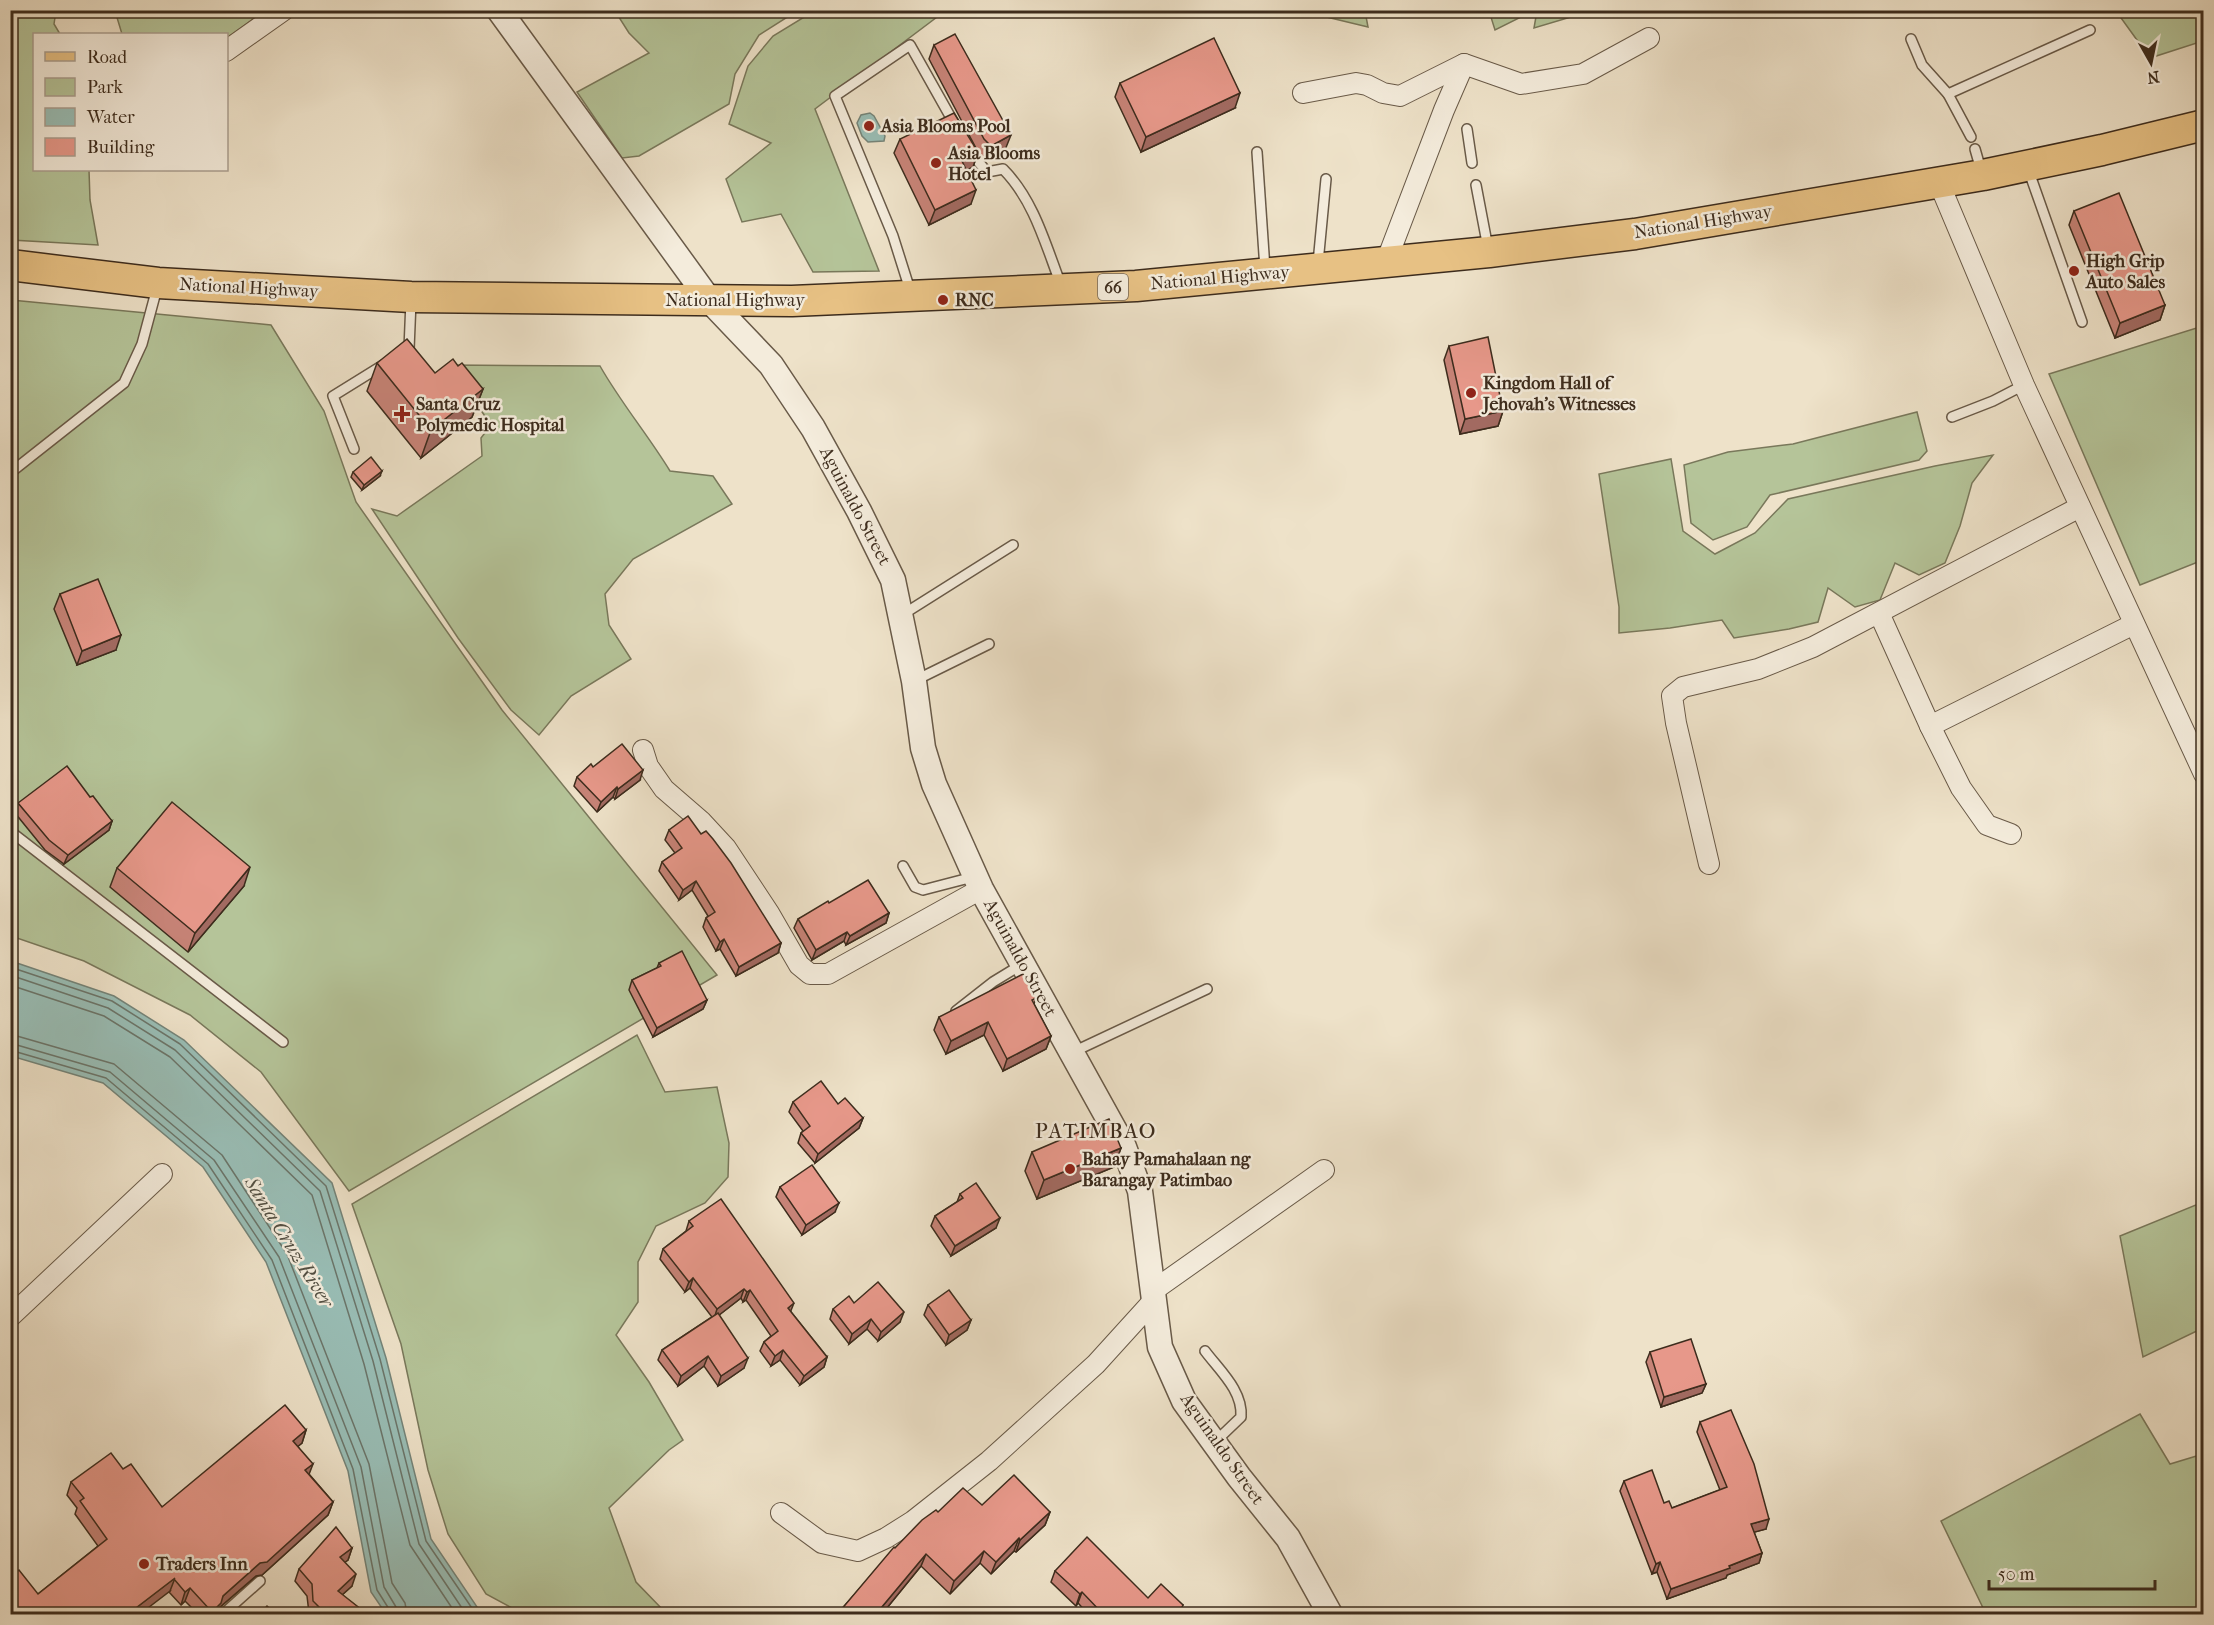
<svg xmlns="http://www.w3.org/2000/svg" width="2214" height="1625" font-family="'IM FELL French Canon',serif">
<rect width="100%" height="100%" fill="#eee2c9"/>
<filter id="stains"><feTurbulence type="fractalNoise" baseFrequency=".00333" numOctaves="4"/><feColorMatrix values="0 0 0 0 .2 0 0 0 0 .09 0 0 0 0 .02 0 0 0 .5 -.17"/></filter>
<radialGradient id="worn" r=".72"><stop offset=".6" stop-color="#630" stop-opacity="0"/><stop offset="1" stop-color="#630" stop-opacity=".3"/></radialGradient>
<g fill="#b5c499" stroke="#79785b" stroke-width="1.5">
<polygon points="10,11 56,11 54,24 60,34 34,34 34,170 89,170 90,200 98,245 11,240"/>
<polygon points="115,11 115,10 264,11 227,38 226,34 122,34"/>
<polygon points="615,11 797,11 759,35 735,74 729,104 639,156 622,158 577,92 649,53 629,33"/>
<polygon points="814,11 945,11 815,109 879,271 813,272 781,214 742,222 726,179 771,143 729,124 748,66 773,36"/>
<polygon points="1307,11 1365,11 1368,27 1310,13"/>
<polygon points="1489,11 1489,10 1524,11 1523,16 1495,30"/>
<polygon points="1537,11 1537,10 1591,11 1534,28"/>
<polygon points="2116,11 2203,11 2203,41 2150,58"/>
<polygon points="11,300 271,325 324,411 356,502 502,710 717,975 349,1191 261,1072 190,1015 84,961 11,936"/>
<polygon points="2203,326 2203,560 2140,585 2049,374"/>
<path d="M450 365 600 366C621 403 648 435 670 471L713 476 732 504 633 559 605 594 609 625 631 659 571 696 539 735 511 710 458 638 372 509 397 516 482 456 481 438 491 425Z"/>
<polygon points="1917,412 1927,451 1919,460 1770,495 1747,527 1713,540 1691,523 1684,465 1728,452 1793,444"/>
<polygon points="1993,455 1972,483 1960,526 1945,563 1919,575 1895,563 1880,600 1855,607 1828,588 1818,622 1789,629 1734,638 1722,620 1670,628 1619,633 1619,607 1599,474 1671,459 1683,531 1715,554 1755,533 1788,499 1935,466"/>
<polygon points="637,1035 665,1092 717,1087 729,1143 728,1177 705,1203 656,1226 638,1262 638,1302 616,1335 649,1382 683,1440 669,1450 609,1508 636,1582 665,1612 654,1614 523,1614 486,1594 448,1534 428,1470 401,1344 352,1204"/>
<polygon points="2203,1202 2203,1328 2143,1357 2120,1236"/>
<polygon points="2140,1414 2170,1464 2203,1454 2203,1614 1986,1614 1941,1521"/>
</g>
<g fill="#99beb6" stroke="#748479" stroke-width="1.5">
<polygon points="870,113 874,116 885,136 884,141 868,142 862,136 857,123 861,115"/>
<polygon points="11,961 114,996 184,1040 332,1183 386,1358 431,1539 479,1610 489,1614 386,1614 371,1592 348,1471 266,1262 203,1167 103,1083 11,1056"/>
</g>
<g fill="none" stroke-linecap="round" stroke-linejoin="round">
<g stroke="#6b756a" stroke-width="1.5">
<polyline points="10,967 112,1001 180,1044 326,1186 380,1359 426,1541 476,1614"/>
<polyline points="10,975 108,1008 175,1050 320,1191 373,1361 419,1544 466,1614"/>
<polyline points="10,985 104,1016 170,1057 312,1195 364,1364 410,1545 456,1614"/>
<polyline points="10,1034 114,1064 222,1155 287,1254 369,1464 392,1583 405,1603 407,1614"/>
<polyline points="10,1043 110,1072 214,1160 279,1257 361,1467 384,1587 396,1607 398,1614"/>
<polyline points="10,1050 106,1078 208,1164 272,1260 353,1469 377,1590 389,1609 390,1614"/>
</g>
<defs>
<g id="service">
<polyline points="1911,39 1922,65 1948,94 1971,137"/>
<polyline points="1948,94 2090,30"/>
<polyline points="1467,129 1472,163"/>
<polyline points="1975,149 1981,170"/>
<path d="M969 151 987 172 1003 169C1034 200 1046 246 1061 285"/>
<polyline points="1257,152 1265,269"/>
<polyline points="2028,169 2082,322"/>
<polyline points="1476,185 1488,248"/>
<polyline points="1318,263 1326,179"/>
<polyline points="911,293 893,236 835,96 910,45 955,125"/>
<polyline points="409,349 411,301"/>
<polyline points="1952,417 1993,401 2024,385"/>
<polyline points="354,449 333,396 383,365"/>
<polyline points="10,473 124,383 142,344 157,288"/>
<polyline points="902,615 1013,545"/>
<polyline points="916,680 989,644"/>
<polyline points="10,831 283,1042"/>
<polyline points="903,866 915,887 923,890 973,877"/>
<polyline points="956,1011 993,982 1021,965"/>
<polyline points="1073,1052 1207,989"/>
<path d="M1205 1351C1220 1371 1243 1391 1241 1417L1216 1441"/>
<polyline points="223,1614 260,1581"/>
</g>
<g id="minor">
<polyline points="226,51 284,10"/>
<polyline points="1303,93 1356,83 1367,85 1383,93 1400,96 1464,64 1521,84 1583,74 1649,38"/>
<polyline points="1939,183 2024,385 2204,774"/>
<polyline points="1386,262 1444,110 1464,64"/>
<polyline points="1879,613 1930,726 1961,788 1987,825 2011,834"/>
<polyline points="1930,726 2134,624"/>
<polyline points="643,750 648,766 664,789 701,821 726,848 769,913 799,965 810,974 828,974 981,889"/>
<polyline points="1709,864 1676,723 1672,696 1683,687 1758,669 1813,647 2080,507"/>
<polyline points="1154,1290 1324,1170"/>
<polyline points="10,1317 162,1174"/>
<polyline points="781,1513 822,1543 858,1551 886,1538 913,1521 989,1461 1096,1364 1155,1299"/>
</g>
<polyline id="tertiary" points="499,10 710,301 771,365 813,428 859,511 893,580 914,681 923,748 934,784 981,889 1124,1147 1140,1191 1160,1347 1184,1401 1239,1477 1288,1538 1330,1614"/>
<polyline id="primary" points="10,265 158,283 411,297 792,301 1136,286 1489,252 1635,234 1983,175 2102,150 2204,125"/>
</defs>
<use href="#service" stroke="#695a48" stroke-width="12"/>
<use href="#minor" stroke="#695a48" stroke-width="22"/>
<use href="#tertiary" stroke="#695a48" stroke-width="27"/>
<use href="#primary" stroke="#3d2c1d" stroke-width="33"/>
<use href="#service" stroke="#f4ecdc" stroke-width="9"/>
<use href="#minor" stroke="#f4ecdc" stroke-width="20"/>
<use href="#tertiary" stroke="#f4ecdc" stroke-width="24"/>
<use href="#primary" stroke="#e7c184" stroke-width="30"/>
</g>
<g fill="#c78377" stroke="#3d2c1d" stroke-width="1.5">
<polygon points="934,45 1005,150 985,160 978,152 973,167 967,170 971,204 929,225 894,153 900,139 978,152 929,59"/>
<polygon points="1120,83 1235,108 1141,152 1115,97"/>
<polygon points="2074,211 2165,305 2160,320 2115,338 2069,225"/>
<polygon points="1449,346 1503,411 1498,426 1460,434 1444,360"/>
<polygon points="377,363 435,373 458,366 483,389 472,417 421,458 367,391"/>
<polygon points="353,472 380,476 362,490 351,477"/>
<polygon points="60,594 116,650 77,665 54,609"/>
<polygon points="593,767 640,780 615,799 613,797 597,812 574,786 577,777"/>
<polygon points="90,797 112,821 109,830 64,864 45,850 15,813 18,803"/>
<polygon points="669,830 781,943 778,953 736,976 720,949 716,951 703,927 706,918 708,916 692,890 679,900 659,871 662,862 675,853 665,840"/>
<polygon points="117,868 244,886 188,952 110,887"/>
<polygon points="829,903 889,913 886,923 846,945 844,941 812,960 794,928 798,919"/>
<polygon points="659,963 707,1000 703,1009 653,1037 629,990 632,980 657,968"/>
<polygon points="1036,998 1034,1004 1051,1036 1046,1049 1003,1071 984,1035 946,1054 934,1030 939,1017"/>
<polygon points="793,1102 838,1104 863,1118 859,1128 815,1163 798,1143 801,1133 803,1131 789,1112"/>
<polygon points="1121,1148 1114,1167 1037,1199 1025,1171 1032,1152"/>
<polygon points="780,1187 835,1212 802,1235 776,1197"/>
<polygon points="960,1194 996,1228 951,1256 931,1226 935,1216 957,1202"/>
<polygon points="689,1221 791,1312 827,1357 824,1367 800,1385 780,1360 771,1366 760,1351 764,1342 771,1336 746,1300 743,1302 741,1298 719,1315 744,1368 718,1386 704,1366 678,1386 658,1360 662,1350 712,1317 690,1288 685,1292 660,1259 663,1249 686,1231"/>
<polygon points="854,1303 900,1322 878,1341 867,1329 849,1344 830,1319 833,1309"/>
<polygon points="928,1305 971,1320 967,1330 946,1345 924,1315"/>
<polygon points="1650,1352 1706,1384 1702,1393 1661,1407 1646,1362"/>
<polygon points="1700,1422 1766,1529 1754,1532 1762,1553 1759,1563 1727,1575 1726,1578 1667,1599 1657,1572 1652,1574 1620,1491 1624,1481 1672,1508 1720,1490 1697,1432"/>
<polygon points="306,1430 302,1443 298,1446 309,1474 333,1502 328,1515 262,1575 256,1576 219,1608 217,1614 198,1614 185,1601 181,1605 169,1592 170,1591 38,1594 98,1546 75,1514 77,1508 67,1495 71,1482 123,1469 162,1507"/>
<polygon points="982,1505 1050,1512 1045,1525 1016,1552 1014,1551 991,1574 980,1563 950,1594 921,1566 882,1614 839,1614 840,1611 895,1548 938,1512"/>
<polygon points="352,1548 348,1560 345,1562 352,1586 342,1595 367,1614 311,1614 309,1613 307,1596 295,1581 299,1569"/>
<polygon points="1055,1571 1148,1598 1183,1605 1182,1607 1189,1614 1088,1614 1078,1603 1076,1606 1051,1582"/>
</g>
<g fill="#a26a61" stroke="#3d2c1d" stroke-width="1.5">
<polygon points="1240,93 1235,108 1141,152 1146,137"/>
<polygon points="1011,135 1005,150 985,160 991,146"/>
<polygon points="978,152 973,167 957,175 962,161"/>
<polygon points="976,190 971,204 929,225 935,210"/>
<polygon points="2165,305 2160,320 2115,338 2120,323"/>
<polygon points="483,389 472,417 421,458 431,430"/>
<polygon points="1503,411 1498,426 1460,434 1465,419"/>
<polygon points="382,471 380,476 362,490 364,485"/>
<polygon points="121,635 116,650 77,665 82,651"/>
<polygon points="643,770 640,780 615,799 618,789"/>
<polygon points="617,787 613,797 597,812 601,802"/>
<polygon points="112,821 109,830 64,864 68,855"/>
<polygon points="250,867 244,886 188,952 195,933"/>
<polygon points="696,881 692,890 679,900 683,890"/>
<polygon points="889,913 886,923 846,945 850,936"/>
<polygon points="847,932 844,941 812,960 816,950"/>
<polygon points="724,939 720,949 716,951 720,942"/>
<polygon points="781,943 778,953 736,976 739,967"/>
<polygon points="707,1000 703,1009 653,1037 657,1028"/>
<polygon points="988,1022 984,1035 946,1054 951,1041"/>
<polygon points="1051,1036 1046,1049 1003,1071 1007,1059"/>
<polygon points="863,1118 859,1128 815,1163 818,1154"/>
<polygon points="1121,1148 1114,1167 1037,1199 1044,1180"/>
<polygon points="839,1203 835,1212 802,1235 806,1225"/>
<polygon points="1000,1218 996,1228 951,1256 955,1246"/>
<polygon points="693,1278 690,1288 685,1292 689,1282"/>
<polygon points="744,1289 741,1298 714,1319 717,1309"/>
<polygon points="750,1290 746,1300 743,1302 747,1292"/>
<polygon points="794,1303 790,1313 788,1308"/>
<polygon points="904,1312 900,1322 878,1341 881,1332"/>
<polygon points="871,1319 867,1329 849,1344 852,1334"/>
<polygon points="971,1320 967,1330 946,1345 949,1335"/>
<polygon points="783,1350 780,1360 771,1366 775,1356"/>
<polygon points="708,1356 704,1366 678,1386 681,1376"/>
<polygon points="827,1357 824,1367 800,1385 804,1376"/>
<polygon points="748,1358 744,1368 718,1386 721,1376"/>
<polygon points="1706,1384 1702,1393 1661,1407 1664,1397"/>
<polygon points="306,1430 302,1443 289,1454 293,1441"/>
<polygon points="313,1464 308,1477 305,1470"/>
<polygon points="333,1502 328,1515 262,1575 256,1576 219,1608 217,1614 211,1614 223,1596 260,1563"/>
<polygon points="1050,1512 1045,1525 1016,1552 1020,1540"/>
<polygon points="1769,1519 1766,1529 1748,1534 1751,1524"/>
<polygon points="1019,1538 1014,1551 991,1574 996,1562"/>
<polygon points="352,1548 348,1560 336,1569 340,1557"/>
<polygon points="984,1551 980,1563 950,1594 954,1581"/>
<polygon points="1762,1553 1759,1563 1727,1575 1726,1578 1667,1599 1671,1589"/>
<polygon points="926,1554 921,1566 882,1614 876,1614"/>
<polygon points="1660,1562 1657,1572 1652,1574 1656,1564"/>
<polygon points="356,1574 352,1586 333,1603 338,1591"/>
<polygon points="175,1578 170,1591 140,1614 128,1614"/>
<polygon points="190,1588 185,1601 181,1605 185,1592"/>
<polygon points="1082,1592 1078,1603 1076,1606 1080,1594"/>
</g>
<g fill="#e7988a" stroke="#3d2c1d" stroke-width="1.5">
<polygon points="955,34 1011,135 991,146 984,139 934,45"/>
<polygon points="1214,38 1240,93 1146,137 1120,83"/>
<polygon points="954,113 978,152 962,161 976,190 935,210 900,139"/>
<polygon points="2119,193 2165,305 2120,323 2074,211"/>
<polygon points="1488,337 1503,411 1465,419 1449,346"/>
<polygon points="407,339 435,373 453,359 458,366 462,363 483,389 431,430 377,363"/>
<polygon points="371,457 382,471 364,485 353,472"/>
<polygon points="98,579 121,635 82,651 60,594"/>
<polygon points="622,744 643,770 618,789 617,787 601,802 577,777 591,764 593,767"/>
<polygon points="67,766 90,797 93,796 112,821 68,855 49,840 18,803"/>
<polygon points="172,802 250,867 195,933 117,868"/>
<polygon points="688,816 701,834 706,831 713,839 731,863 781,943 739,967 724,939 720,942 706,918 715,912 696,881 683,890 662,862 682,848 669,830"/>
<polygon points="868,880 889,913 850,936 847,932 816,950 798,919 828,901 829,903"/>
<polygon points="682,951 707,1000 657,1028 632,980 661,966 659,963"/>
<polygon points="1023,974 1036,998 1032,1000 1051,1036 1007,1059 988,1022 951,1041 939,1017"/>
<polygon points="821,1081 838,1104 845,1098 863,1118 818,1154 801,1133 810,1126 793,1102"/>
<polygon points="1109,1119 1121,1148 1044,1180 1032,1152"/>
<polygon points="812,1165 839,1203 806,1225 780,1187"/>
<polygon points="976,1183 1000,1218 955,1246 935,1216 963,1198 960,1194"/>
<polygon points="721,1199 794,1303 788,1308 827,1357 804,1376 783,1350 775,1356 764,1342 778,1331 750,1290 747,1292 744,1289 717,1309 693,1278 689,1282 663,1249 693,1226 689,1221"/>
<polygon points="878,1282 904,1312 881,1332 871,1319 852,1334 833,1309 849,1296 854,1303"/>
<polygon points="949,1290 971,1320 949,1335 928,1305"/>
<polygon points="718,1313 748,1358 721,1376 708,1356 681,1376 662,1350"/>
<polygon points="1691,1339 1706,1384 1664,1397 1650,1352"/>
<polygon points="285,1405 306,1430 293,1441 313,1464 305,1470 333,1502 267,1562 260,1563 223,1596 221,1603 212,1612 190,1588 185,1592 174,1579 175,1578 128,1614 10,1614 10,1577 19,1570 38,1594 107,1539 80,1501 84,1498 71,1482 111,1453 123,1469 131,1464 162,1507"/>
<polygon points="1731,1410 1754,1464 1769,1519 1751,1524 1762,1553 1729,1566 1730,1568 1671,1589 1660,1562 1656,1564 1624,1481 1652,1470 1664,1503 1669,1501 1672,1508 1727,1487 1700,1422"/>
<polygon points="1014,1475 1050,1512 1020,1540 1019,1538 996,1562 984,1551 954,1581 926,1554 876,1614 845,1614 840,1611 894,1547 895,1548 922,1520 936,1510 938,1512 963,1488 982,1505"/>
<polygon points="336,1527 352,1548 340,1557 356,1574 338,1591 367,1614 322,1614 324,1612 313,1601 312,1584 299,1569"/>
<polygon points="1087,1537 1148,1598 1161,1584 1183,1605 1182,1607 1189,1614 1103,1614 1082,1592 1080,1594 1055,1571"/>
<polygon points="267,1606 276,1614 260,1614"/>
</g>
<g fill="#8f2418" stroke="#f4ecdc" stroke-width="2">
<circle cx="869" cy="126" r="6"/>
<circle cx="936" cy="163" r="6"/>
<circle cx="2074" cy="271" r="6"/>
<circle cx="943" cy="300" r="6"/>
<circle cx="1471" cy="393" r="6"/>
<path d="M399 405h6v6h6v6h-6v6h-6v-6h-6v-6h6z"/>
<circle cx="1070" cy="1169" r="6"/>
<circle cx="144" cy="1564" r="6"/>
</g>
<g text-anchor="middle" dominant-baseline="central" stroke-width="5" stroke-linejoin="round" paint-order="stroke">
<rect fill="#f4ecdc" stroke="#746656" stroke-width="1.5" x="1098" y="274" width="30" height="26" rx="4.5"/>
<g font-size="16" font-weight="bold" fill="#3d2c1d">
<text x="1113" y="287">66</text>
</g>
<g font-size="18" font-weight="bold" fill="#3d2c1d" stroke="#f4ecdc" text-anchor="start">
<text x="881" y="126">Asia Blooms Pool</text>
<text x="948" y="153">Asia Blooms<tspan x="948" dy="21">Hotel</tspan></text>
<text x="2086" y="261">High Grip<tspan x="2086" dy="21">Auto Sales</tspan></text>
<text x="955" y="300">RNC</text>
<text x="1483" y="383">Kingdom Hall of<tspan x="1483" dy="21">Jehovah's Witnesses</tspan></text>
<text x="416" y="404">Santa Cruz<tspan x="416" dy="21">Polymedic Hospital</tspan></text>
<text x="1082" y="1159">Bahay Pamahalaan ng<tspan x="1082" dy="21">Barangay Patimbao</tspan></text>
<text x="156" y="1564">Traders Inn</text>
</g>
<g font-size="18" fill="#3d2c1d" stroke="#f4ecdc">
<text transform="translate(1703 222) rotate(-9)">National Highway</text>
<text transform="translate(1220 278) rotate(-5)">National Highway</text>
<text transform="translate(249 288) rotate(3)">National Highway</text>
<text x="735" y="300">National Highway</text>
<text transform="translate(855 506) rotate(62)">Aguinaldo Street</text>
<text transform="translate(1020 958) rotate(61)">Aguinaldo Street</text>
<text transform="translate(1222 1449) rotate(55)">Aguinaldo Street</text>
</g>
<g font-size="20" font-style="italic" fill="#545043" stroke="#f4ecdc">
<text transform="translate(289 1242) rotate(58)">Santa Cruz River</text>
</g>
<g font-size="21" letter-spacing="1.5" fill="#3d2c1d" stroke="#f4ecdc">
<text x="1096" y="1131">PATIMBAO</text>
</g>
</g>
<rect width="2214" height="1625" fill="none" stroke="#eee2c9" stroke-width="36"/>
<rect x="12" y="12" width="2190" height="1601" fill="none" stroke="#3d2c1d" stroke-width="3"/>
<rect x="18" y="18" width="2178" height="1589" fill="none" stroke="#3d2c1d" stroke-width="1.5"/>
<rect x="33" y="33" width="195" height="138" fill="#f4ecdc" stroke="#ab9f90" stroke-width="1.5"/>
<rect x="45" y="52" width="30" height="9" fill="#e7c184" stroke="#ab9f90" stroke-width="1.5"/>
<text x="87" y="63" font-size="18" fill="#3d2c1d">Road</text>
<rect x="45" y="78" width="30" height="18" fill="#b5c499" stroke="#ab9f90" stroke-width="1.5"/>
<text x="87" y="93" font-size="18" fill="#3d2c1d">Park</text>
<rect x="45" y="108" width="30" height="18" fill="#99beb6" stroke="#ab9f90" stroke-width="1.5"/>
<text x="87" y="123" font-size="18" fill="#3d2c1d">Water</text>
<rect x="45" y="138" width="30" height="18" fill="#e7988a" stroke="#ab9f90" stroke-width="1.5"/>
<text x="87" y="153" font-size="18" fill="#3d2c1d">Building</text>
<g transform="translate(2151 63) rotate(171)" stroke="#f4ecdc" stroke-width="4.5" paint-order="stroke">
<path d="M0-4.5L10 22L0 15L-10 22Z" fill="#3d2c1d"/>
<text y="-9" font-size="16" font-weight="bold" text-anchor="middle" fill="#3d2c1d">N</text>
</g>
<path d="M1989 1580v9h166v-9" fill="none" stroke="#3d2c1d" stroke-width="3"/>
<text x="1998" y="1580" font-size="18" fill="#3d2c1d" stroke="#f4ecdc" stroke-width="4.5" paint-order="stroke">50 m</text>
<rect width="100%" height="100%" filter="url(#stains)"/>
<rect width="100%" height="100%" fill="url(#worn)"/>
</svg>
